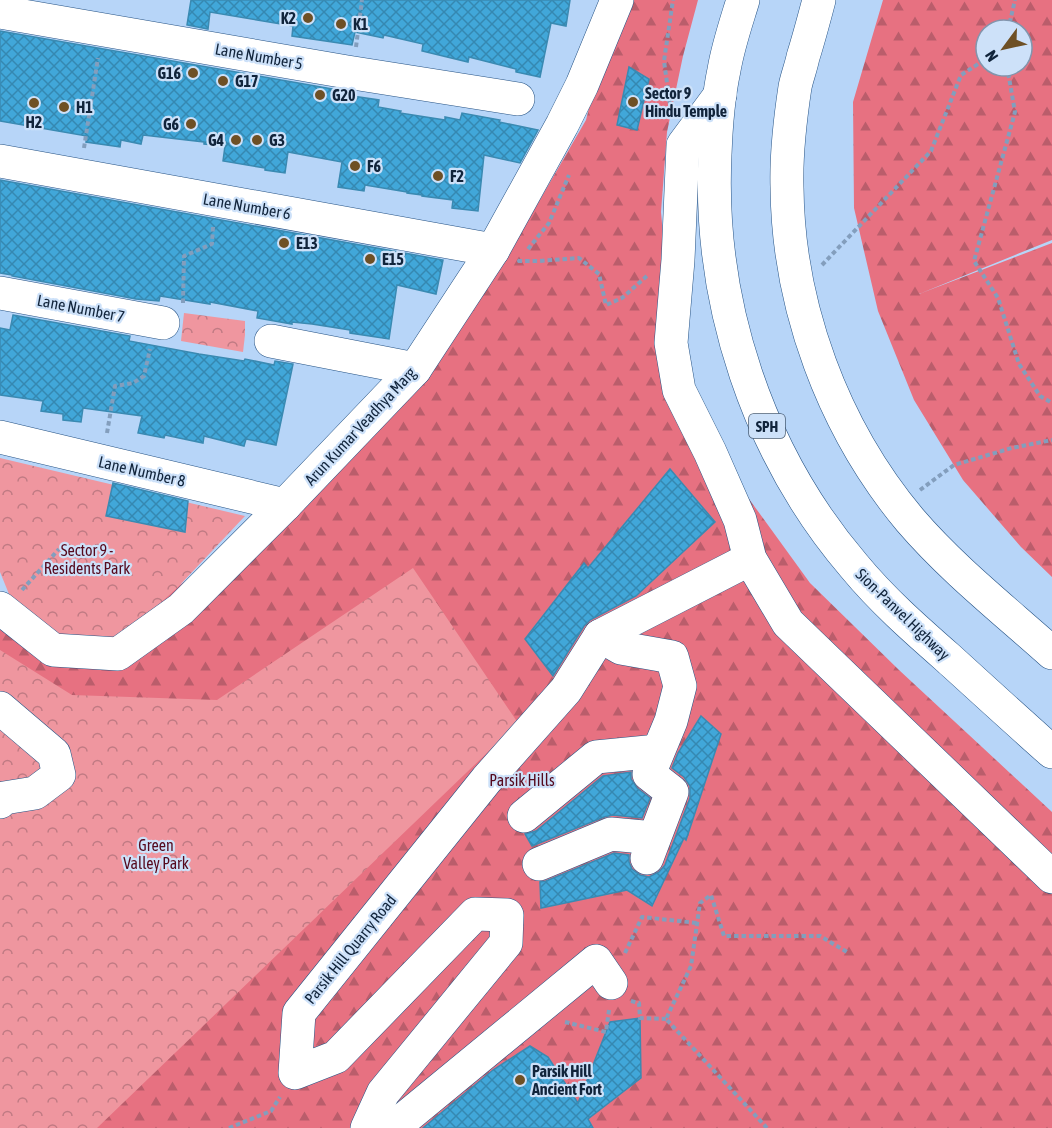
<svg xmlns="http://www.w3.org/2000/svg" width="1052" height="1128" font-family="'Asap Condensed',sans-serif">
<defs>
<pattern id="forest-firs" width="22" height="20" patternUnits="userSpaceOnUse" patternTransform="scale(1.5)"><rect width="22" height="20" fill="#e77181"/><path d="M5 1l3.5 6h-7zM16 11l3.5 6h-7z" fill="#ba5d6b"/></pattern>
<pattern id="park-crowns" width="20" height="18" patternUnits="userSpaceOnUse" patternTransform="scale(1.5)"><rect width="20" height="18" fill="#ef969f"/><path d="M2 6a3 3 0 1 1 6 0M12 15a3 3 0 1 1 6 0" fill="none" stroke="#c07a83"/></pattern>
<pattern id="building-cross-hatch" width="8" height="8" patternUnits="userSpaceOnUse" patternTransform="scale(1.5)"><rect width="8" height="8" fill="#41a7d9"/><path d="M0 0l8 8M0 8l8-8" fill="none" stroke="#3588b1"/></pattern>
</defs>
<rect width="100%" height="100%" fill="#b7d5f8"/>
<g fill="url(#forest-firs)" fill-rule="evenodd">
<polygon points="616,0 698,0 683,56 667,132 661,212 668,292 690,374 736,481 810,583 899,670 1052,812 1052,1128 0,1128 0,626 119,624 302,506 508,255 586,120"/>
<path d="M883 0H1052V240L919 294 1052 243V577L1021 547 963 480 914 400 878 311 854 208 853 102ZM986 30H1022V66H986Z"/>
</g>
<g fill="url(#park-crowns)">
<polygon points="184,313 245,321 245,335 243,352 181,341"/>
<polygon points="0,458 245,516 178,587 155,608 111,639 79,637 53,633 11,599 0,572"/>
<polygon points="413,568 518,723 97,1128 0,1128 0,650 72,695 217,700"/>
</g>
<g fill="url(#building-cross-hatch)" stroke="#3a8ab2" stroke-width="1.5">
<polygon points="191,0 570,0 566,26 551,23 540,77 516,72 516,69 469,57 468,62 422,51 423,44 384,35 383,38 355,32 352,45 292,36 293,26 210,12 208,29 187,25"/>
<polygon points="0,31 333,89 332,93 379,100 378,107 401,111 400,113 445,120 445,117 460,120 462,113 500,120 499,122 538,130 520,163 484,155 478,211 452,208 453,200 422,196 422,195 407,193 407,192 365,185 364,191 338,187 342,162 288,152 285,173 265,170 265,168 223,161 225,146 204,144 204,142 143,135 141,144 121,140 120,147 86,142 87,136 0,121"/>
<polygon points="629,67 649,79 637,130 617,125"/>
<polygon points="0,180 443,260 436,294 397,285 389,339 350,333 350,330 312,324 292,322 292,324 257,318 258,311 210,302 210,304 160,296 159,301 136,299 12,276 12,275 0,273"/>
<polygon points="13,315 130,336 129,341 199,354 244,361 245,359 274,365 275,361 293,364 276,445 246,439 244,446 204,436 203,443 165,435 164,438 138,433 142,416 83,408 81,422 63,420 63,414 41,411 43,401 0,395 0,328 10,330"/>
<polygon points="670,469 715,522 636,596 590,620 584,626 553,676 525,639 584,563 588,568"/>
<polygon points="113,483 188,501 185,532 106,516"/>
<polygon points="701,716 721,734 686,840 684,838 652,906 627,890 541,908 540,882 546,881 614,853 629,855 629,862 632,869 640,875 649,877 659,872 665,865 690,798 690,786 684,777 672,768 678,753"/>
<polygon points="631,772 631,779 637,788 650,798 642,818 613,815 604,817 532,846 525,834 536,831 603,776"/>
<polygon points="640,1018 641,1078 588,1119 593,1128 423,1128 493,1070 530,1046 548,1057 578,1103 610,1022"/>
</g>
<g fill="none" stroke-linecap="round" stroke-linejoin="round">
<defs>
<g id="minor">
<polyline points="0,12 347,72 518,99"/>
<polyline points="720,95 683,145 678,260 671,343 679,390 710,452 740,520 750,559 788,623 1052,877"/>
<polyline points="0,161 493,250"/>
<polyline points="0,293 163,323"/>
<polyline points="271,341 415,369"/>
<polyline points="0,437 285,505"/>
<polyline points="0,608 53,650 118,654 181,609 285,505 415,369 493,250 562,125 582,85 617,0"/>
<polyline points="600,636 621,648 672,657 680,686 671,721 649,774 672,792 647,858"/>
<polyline points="0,708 54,754 59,775 35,793 4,798 0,802"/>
<polyline points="524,816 596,757 658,751"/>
<polyline points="539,864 611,834 654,838"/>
<polyline points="367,1128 383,1093 506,943 507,915 475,914 336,1057 295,1073 299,1013 487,779 566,690 600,636 750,559"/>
<polyline points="393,1128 596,961 611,983"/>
</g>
<g id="highway">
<path d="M743 0C736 23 728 46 724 70 718 98 716 127 715 155 708 303 758 454 854 566 882 600 915 629 948 658 982 689 1017 721 1052 752"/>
<path d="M819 0C814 19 809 38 803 57 801 67 797 77 795 87 790 120 786 154 787 187 788 306 833 428 910 520 952 569 1004 610 1052 653"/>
</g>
</defs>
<use href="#minor" stroke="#255284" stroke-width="34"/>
<use href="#highway" stroke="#255284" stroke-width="34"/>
<g stroke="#839ebd" stroke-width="4" stroke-dasharray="4.5 3" stroke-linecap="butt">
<polyline points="1008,30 1015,0"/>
<polyline points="356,47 362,0"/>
<polyline points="1007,66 1015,112 974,261 998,298 1019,364 1040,396 1052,403"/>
<polyline points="671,112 664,61 673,0"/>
<polyline points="84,148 98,58"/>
<polyline points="528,249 549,223 569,175"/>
<polyline points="520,260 519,261 539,261 579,258 599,274 606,305 622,298 647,276"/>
<polyline points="822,265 931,151 961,75 986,59"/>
<polyline points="183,303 184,256 212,244 213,227"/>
<polyline points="107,433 115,386 133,383 144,376 150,349"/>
<polyline points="920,490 954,465 1012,448 1052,440"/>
<polyline points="22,590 59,549"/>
<polyline points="625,953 642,917 697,923"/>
<polyline points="631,1001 639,1003 640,1018 666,1019"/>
<polyline points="565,1022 606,1032 609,1010"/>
<polyline points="229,1128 271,1111 280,1097"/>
<polyline points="767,1128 666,1019 691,966 700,903 711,895 724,936 820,936 847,952"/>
</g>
<use href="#minor" stroke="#fff" stroke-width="33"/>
<use href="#highway" stroke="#fff" stroke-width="33"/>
</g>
<g fill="#6e5025" stroke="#cde1f9" stroke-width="2">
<circle cx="308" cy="18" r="6"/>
<circle cx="341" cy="24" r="6"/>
<circle cx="193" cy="73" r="6"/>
<circle cx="223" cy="81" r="6"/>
<circle cx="320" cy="95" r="6"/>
<circle cx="633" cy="102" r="6"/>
<circle cx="34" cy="103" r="6"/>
<circle cx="64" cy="107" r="6"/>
<circle cx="191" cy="124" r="6"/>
<circle cx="236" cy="140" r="6"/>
<circle cx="257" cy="140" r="6"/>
<circle cx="355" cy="166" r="6"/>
<circle cx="438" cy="176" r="6"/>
<circle cx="284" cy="243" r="6"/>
<circle cx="370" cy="259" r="6"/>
<circle cx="520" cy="1080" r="6"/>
</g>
<g text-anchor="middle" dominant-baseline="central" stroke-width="4.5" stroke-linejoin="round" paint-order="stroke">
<rect fill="#cde1f9" stroke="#495d74" stroke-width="1.5" x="749" y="414" width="36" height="24" rx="4.5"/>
<g font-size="15" font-weight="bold" fill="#11243b">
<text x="767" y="426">SPH</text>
</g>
<g font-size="16" font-weight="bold" fill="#11243b" stroke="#cde1f9" text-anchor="start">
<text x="296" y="18" text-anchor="end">K2</text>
<text x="353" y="24">K1</text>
<text x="181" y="73" text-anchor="end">G16</text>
<text x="235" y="81">G17</text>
<text x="645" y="93">Sector 9<tspan x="645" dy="18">Hindu Temple</tspan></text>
<text x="332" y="95">G20</text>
<text x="76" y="107">H1</text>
<text x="34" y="122" text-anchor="middle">H2</text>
<text x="179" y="124" text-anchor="end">G6</text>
<text x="224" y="140" text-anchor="end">G4</text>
<text x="269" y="140">G3</text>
<text x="367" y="166">F6</text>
<text x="450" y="176">F2</text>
<text x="296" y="243">E13</text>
<text x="382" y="259">E15</text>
<text x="532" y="1071">Parsik Hill<tspan x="532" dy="18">Ancient Fort</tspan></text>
</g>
<g font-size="16" fill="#11243b" stroke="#cde1f9">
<text transform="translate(259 56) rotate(10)">Lane Number 5</text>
<text transform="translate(247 206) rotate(10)">Lane Number 6</text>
<text transform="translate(81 308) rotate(11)">Lane Number 7</text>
<text transform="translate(360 426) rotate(-47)">Arun Kumar Veadhya Marg</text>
<text transform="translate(142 471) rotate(13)">Lane Number 8</text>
<text transform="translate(903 614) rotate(44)">Sion-Panvel Highway</text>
<text transform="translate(350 949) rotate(-51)">Parsik Hill Quarry Road</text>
</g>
<g font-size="16" fill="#55091d" stroke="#cde1f9">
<text x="87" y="550">Sector 9 -<tspan x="87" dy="18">Residents Park</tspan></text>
<text x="522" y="780">Parsik Hills</text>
<text x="156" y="845">Green<tspan x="156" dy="18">Valley Park</tspan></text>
</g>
</g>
<g transform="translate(1004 48) rotate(237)"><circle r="28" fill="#cde1f9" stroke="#8295ad" stroke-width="1.5"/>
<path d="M0-4.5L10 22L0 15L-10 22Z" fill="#6e5025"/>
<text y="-9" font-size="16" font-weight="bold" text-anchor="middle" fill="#11243b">N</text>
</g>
</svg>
